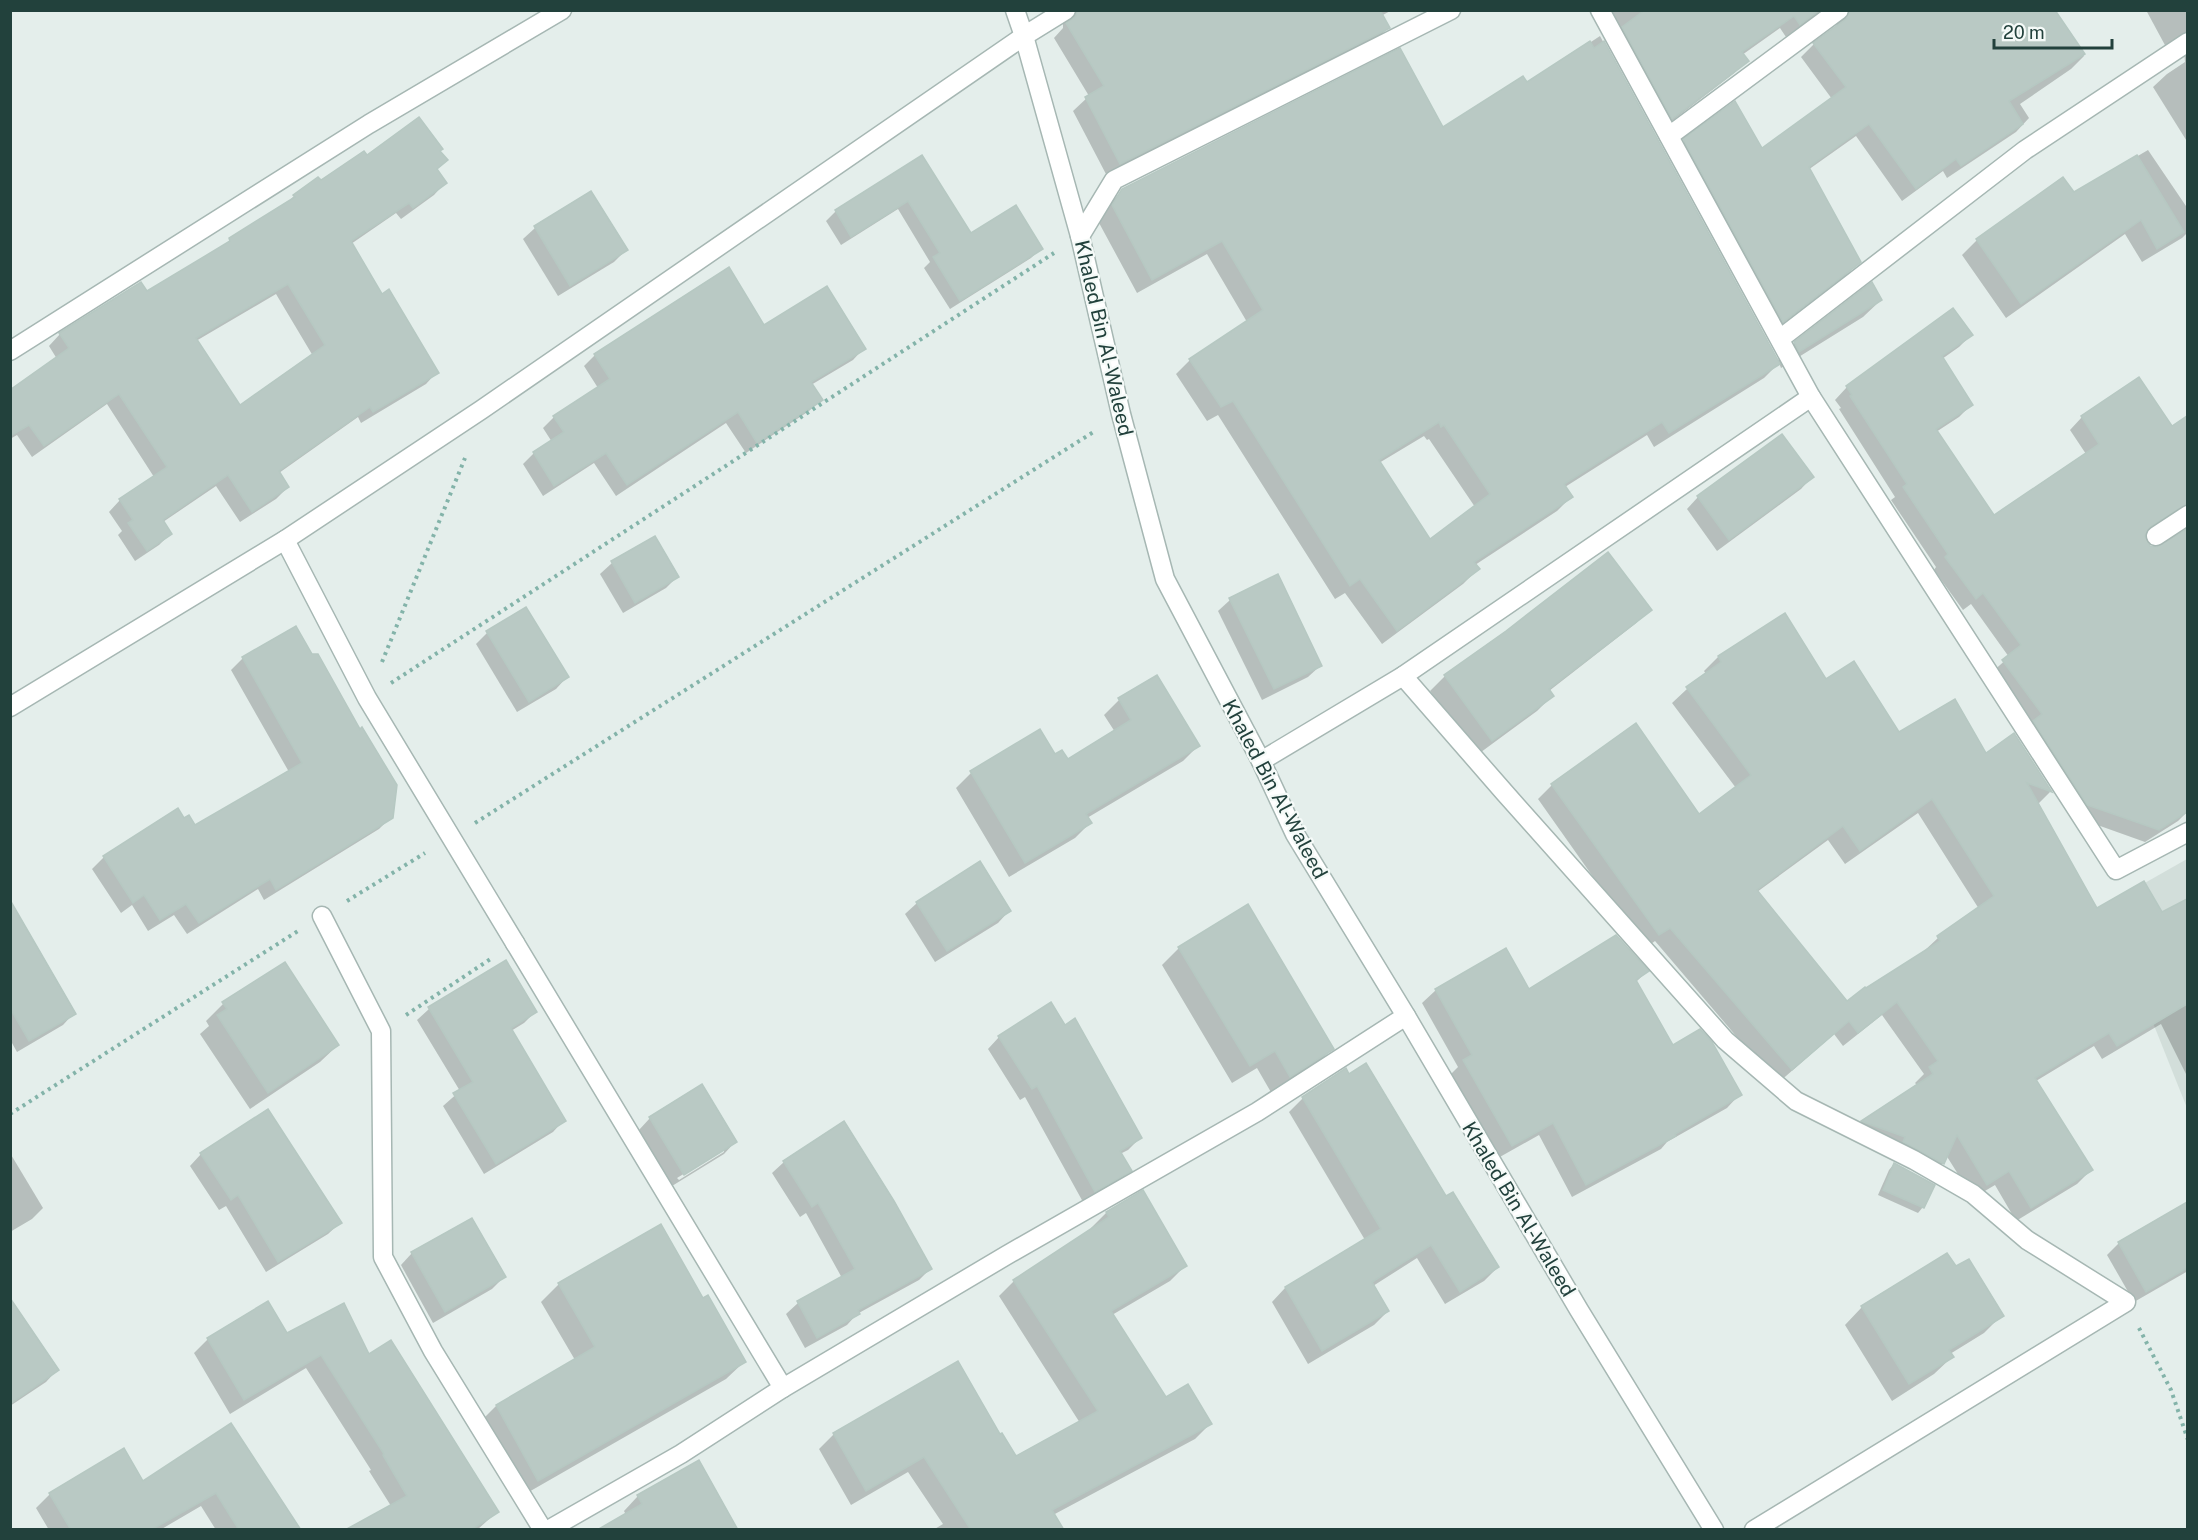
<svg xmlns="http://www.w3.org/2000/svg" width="2198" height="1540" font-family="'Public Sans',sans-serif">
<rect width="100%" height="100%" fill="#e4eeeb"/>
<polygon fill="#d2deda" points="2187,859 2187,1108 2106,905"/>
<g fill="#0003" fill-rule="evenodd">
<polygon points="1044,10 1392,10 1381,16 1388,28 1375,41 1107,176 1073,111 1089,96 1054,38 1063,28 1063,18 1046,13"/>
<polygon points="1609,10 2054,10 2084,56 2071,69 2020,104 2029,118 2016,132 1947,178 1943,171 1902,201 1856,136 1808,170 1859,262 1846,275 1769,334 1671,154 1684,141 1762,150 1832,99 1801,57 1814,44 1837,28 1836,17 1829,12 1818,13 1786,37 1780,28 1742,55 1747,61 1733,74 1659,131 1607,36 1619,24"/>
<polygon points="2146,10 2188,10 2188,143 2153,87 2167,74 2185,62 2184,50 2166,47"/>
<path d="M1600 36 1777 361 1795 343 1881 300 1863 317 1781 368 1779 363 1764 378 1654 447 1647 435 1565 487 1571 497 1557 511 1475 565 1478 569 1463 584 1382 644 1345 593 1335 599 1218 415 1207 421 1176 374 1190 360 1247 322 1207 254 1137 293 1098 221 1108 205 1123 190 1443 129 1527 84ZM1424 436 1427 440 1429 439 1475 507 1429 541 1379 463Z"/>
<polygon points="2148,150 2188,209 2188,232 2182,238 2142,262 2125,234 2006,318 1962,255 1977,240 2062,179 2073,194"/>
<path d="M439 151 436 170 445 183 434 195 401 219 396 213 351 244 382 296 437 372 426 384 361 423 358 417 279 473 288 487 276 499 240 522 216 486 163 522 170 534 159 545 135 561 118 535 122 531 109 512 120 500 154 477 107 404 32 457 17 435 10 439V392L57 359 49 346 60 334 146 293 222 247 230 240 284 206 294 196 367 158ZM276 294 313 356 239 407 196 341Z"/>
<polygon points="921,157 970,235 1041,248 1031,258 950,309 924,268 930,262 898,209 841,245 826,221 836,211"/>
<polygon points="535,228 626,250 614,262 558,296 523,239"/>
<polygon points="764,327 864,348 853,360 811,385 821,400 809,411 746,453 726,423 616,496 594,463 543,496 523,464 534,453 552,442 543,428 554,417 598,388 584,366 595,355"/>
<polygon points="1971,335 1959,347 1942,359 1971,405 1959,417 1936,432 1994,517 2086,454 2070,430 2082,417 2172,429 2176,426 2188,442 2188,488 2185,490 2182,505 2170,517 2143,536 2151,548 2162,547 2188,530 2188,811 2178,821 2145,842 2075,817 1991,673 2009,657 1971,604 1963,610 1934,570 1936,567 1891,500 1895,497 1839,409 1841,408 1835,400 1847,387"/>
<polygon points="1812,477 1801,489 1717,551 1687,509 1698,497"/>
<polygon points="655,538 677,577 666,588 623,613 600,574 612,563"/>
<polygon points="1230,600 1320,666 1308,677 1262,700 1218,611"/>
<polygon points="1650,610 1635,624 1549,691 1552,696 1537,711 1477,755 1430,691 1445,676 1507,632"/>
<polygon points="487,633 567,677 556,689 517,712 476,644"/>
<path d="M1718 657 1826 681 1899 734 1986 755 2014 735 2050 792 2037 805 2097 910 2161 914 2182 904 2188 915V1078L2161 1024 2102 1059 2094 1046 2036 1081 2091 1170 2077 1184 2016 1221 1995 1185 1973 1198 1946 1155 1943 1163 1929 1178 1849 1136 1862 1122 1918 1086 1915 1083 1924 1074 1882 1015 1843 1046 1834 1034 1777 1084 1655 941 1644 949 1538 799 1552 785 1699 816 1736 788 1672 703 1687 689 1706 674 1704 671ZM1918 813 1979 909 1938 938 1923 952 1846 1003 1757 892 1828 840 1845 864Z"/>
<polygon points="243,658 391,817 379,829 264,900 258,889 187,934 174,915 148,931 132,905 121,913 92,869 104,857 178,810 184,820 195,827 289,772 231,670"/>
<polygon points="1119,700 1198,746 1183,761 1087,818 1090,823 1075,838 1009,877 956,788 971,773 1055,757 1067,761 1115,732 1104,715"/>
<polygon points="917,903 1009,911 998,923 935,962 905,914"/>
<polygon points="10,917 74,1013 63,1025 17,1052 12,1043 10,1044"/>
<polygon points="1179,948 1332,1049 1315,1066 1272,1094 1257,1068 1232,1083 1162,965"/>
<polygon points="505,962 535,1012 524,1023 511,1031 564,1120 553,1132 484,1174 443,1106 460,1091 417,1020 429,1009"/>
<polygon points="1647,971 1635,983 1673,1047 1740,1094 1727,1108 1667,1142 1661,1149 1572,1197 1539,1135 1498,1158 1450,1075 1458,1067 1422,1003 1436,990 1529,991"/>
<polygon points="223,1004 338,1045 320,1062 250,1109 200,1034 209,1026 206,1021"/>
<polygon points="999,1037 1140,1138 1128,1150 1120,1154 1130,1171 1118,1182 1083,1202 1025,1097 1020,1100 988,1049"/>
<polygon points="1303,1098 1445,1198 1498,1267 1484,1281 1445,1304 1417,1258 1373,1286 1388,1311 1374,1325 1308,1364 1272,1302 1285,1288 1365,1240 1289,1112"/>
<path d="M650 1118 735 1142 724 1154 672 1186 639 1130ZM724 1149V1152L679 1180 677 1178Z"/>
<polygon points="10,1153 43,1208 32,1219 10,1232"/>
<polygon points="201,1154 340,1223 328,1234 266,1272 226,1206 219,1210 190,1166"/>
<polygon points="784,1162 931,1268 919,1280 857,1314 847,1325 805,1348 786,1314 798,1303 842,1278 806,1213 800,1217 772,1173"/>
<polygon points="1894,1164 1923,1207 1918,1213 1878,1195 1889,1170"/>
<polygon points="1142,1192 1185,1266 1170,1281 1112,1315 1166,1399 1210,1424 1195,1439 1053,1515 1050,1530 933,1530 943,1524 908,1472 851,1505 819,1449 834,1434 999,1436 1016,1458 1080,1423 999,1296 1014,1281 1092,1230 1091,1228 1106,1213"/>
<polygon points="2188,1204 2188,1271 2134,1302 2107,1255 2119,1243"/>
<polygon points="412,1253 504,1277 492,1289 433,1323 401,1265"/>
<polygon points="559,1284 703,1300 744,1362 726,1379 520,1497 479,1423 496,1406 575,1360 541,1302"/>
<polygon points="1862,1307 2002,1315 1984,1333 1950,1354 1952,1357 1934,1374 1892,1401 1845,1325"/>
<polygon points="10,1332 57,1370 46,1382 10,1406"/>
<polygon points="286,1335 369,1356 497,1512 477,1530 348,1530 391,1506 369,1471 371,1470 306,1368 230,1414 194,1353 208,1339"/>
<polygon points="231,1425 299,1530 216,1530 201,1506 160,1530 49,1530 36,1508 50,1494 143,1483"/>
<polygon points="638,1496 736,1530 626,1515 624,1511"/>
</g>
<g fill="#b9c9c4" stroke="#b6c8c2" stroke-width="1.5" fill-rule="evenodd">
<polygon points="1077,10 1380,10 1390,28 1120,164 1085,97 1104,86 1066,23 1076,16"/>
<polygon points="1645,10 1819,10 1800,25 1794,16 1742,52 1749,61 1672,119 1622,27"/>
<polygon points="1850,10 2055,10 2085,54 2009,101 2023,124 1961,166 1956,159 1916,189 1869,124 1809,167 1861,262 1783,322 1683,139 1735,101 1762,148 1846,87 1813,43 1846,19"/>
<path d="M1590 41 1594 48 1604 41 1780 364 1669 433 1662 422 1564 484 1573 497 1474 562 1480 569 1397 631 1360 579 1350 586 1233 401 1221 407 1189 359 1263 310 1222 241 1152 280 1112 205 1122 189 1400 48 1443 127 1523 76 1527 82ZM1439 422 1441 427 1444 425 1490 494 1430 539 1379 460Z"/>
<path d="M419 117 443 149 440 151 448 160 437 169 447 183 413 208 409 203 351 241 382 294 389 289 439 373 373 412 370 407 279 471 289 487 252 512 228 475 163 520 172 534 147 551 128 523 133 520 119 499 167 467 119 394 44 446 29 425 10 436V390L69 348 59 333 141 282 147 291 230 241 229 238 295 197 293 195 318 177 321 180 364 151 367 155ZM288 284 325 345 240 405 196 338Z"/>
<polygon points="922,155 971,233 1016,205 1043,249 960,301 933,257 940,253 908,201 851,237 835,210"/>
<polygon points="2137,155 2184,232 2157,249 2141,220 2021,304 1976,239 2063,177 2074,192"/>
<polygon points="591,191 628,250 570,286 534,226"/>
<polygon points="729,267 764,325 827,286 866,349 811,382 823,400 757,443 738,412 627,485 606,453 554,486 533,452 564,432 553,416 610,379 594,354"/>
<polygon points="1872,282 1882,300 1799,352 1794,342"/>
<polygon points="1953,308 1973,335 1942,356 1973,405 1936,429 1994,515 2099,444 2081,416 2139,377 2172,426 2187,416 2187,504 2150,527 2145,536 2150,546 2157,547 2187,529 2187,812 2159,830 2087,805 2033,721 2042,714 2002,660 2021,645 1983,593 1976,599 1945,557 1948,554 1903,487 1907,484 1850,396 1852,395 1846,386"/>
<polygon points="1782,434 1814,477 1729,540 1697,496"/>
<polygon points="655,536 679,577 635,603 611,561"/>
<polygon points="1608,552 1652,610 1549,689 1554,696 1492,741 1444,675 1506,631"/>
<polygon points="1278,574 1322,666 1274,689 1229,598"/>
<polygon points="526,607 569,677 529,702 486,631"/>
<path d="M1785 613 1826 679 1854 661 1899 732 1955 699 1986 753 2014 733 2052 792 2027 783 2097 908 2144 881 2162 912 2187 899V1004L2117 1046 2109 1033 2035 1078 2093 1170 2031 1208 2009 1171 1987 1185 1957 1135 1944 1164 1903 1142 1905 1137 1861 1121 1933 1074 1929 1067 1938 1061 1897 1002 1858 1033 1849 1021 1792 1070 1670 928 1659 935 1551 784 1636 723 1699 814 1751 775 1686 687 1721 662 1718 656ZM1932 799 1994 896 1937 936 1940 941 1866 988 1865 987 1847 1001 1757 890 1843 826 1860 851Z"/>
<polygon points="296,626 312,654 318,654 360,729 362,727 397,785 393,818 276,890 270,879 199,923 186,904 160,920 144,895 133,903 103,856 178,808 184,818 189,815 195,825 302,763 242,657"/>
<polygon points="1157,675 1200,746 1086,814 1092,823 1025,863 970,771 1040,729 1055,754 1062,750 1068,759 1131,720 1118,698"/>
<polygon points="980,861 1011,911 947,951 916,902"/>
<polygon points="10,900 76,1014 29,1041 10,1008"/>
<polygon points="1248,904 1334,1049 1290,1077 1275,1051 1250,1066 1178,947"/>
<polygon points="1616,935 1649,971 1636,980 1673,1045 1700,1029 1712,1042 1742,1095 1675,1134 1676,1136 1586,1185 1553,1123 1512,1146 1463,1060 1472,1055 1435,989 1506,948 1529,989"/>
<polygon points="506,960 537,1012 511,1028 566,1121 496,1164 453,1093 473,1082 428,1007"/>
<polygon points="285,962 339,1045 268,1093 217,1015 227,1009 222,1002"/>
<polygon points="1051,1002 1065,1025 1075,1018 1142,1138 1120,1151 1132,1171 1095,1192 1037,1086 1032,1089 998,1036"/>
<polygon points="1366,1063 1446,1196 1453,1192 1499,1267 1460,1292 1431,1245 1372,1282 1389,1311 1322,1351 1285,1287 1381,1229 1302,1097 1346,1068 1349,1074"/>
<polygon points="702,1084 737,1142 684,1175 649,1117"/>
<polygon points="268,1109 342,1223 278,1262 238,1195 231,1200 200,1153"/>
<polygon points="844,1121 894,1201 932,1269 858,1310 860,1314 817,1338 797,1301 855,1269 818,1203 812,1207 783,1161"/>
<polygon points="1894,1163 1935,1185 1924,1208 1883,1190"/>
<polygon points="1143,1190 1187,1266 1111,1311 1166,1397 1188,1384 1212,1424 1052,1510 1064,1530 971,1530 924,1457 866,1491 833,1433 958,1361 1000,1434 1002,1433 1016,1456 1098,1411 1013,1280 1109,1217 1106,1212"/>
<polygon points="2187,1202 2187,1268 2146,1292 2118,1242"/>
<polygon points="472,1218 506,1277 445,1312 411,1252"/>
<polygon points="661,1224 703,1298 708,1295 746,1362 538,1481 496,1405 595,1347 558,1283"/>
<polygon points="1947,1253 1956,1266 1969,1259 2004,1316 1949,1350 1954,1357 1909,1384 1861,1306"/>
<polygon points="10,1298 59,1370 10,1404"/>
<polygon points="268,1301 287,1333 344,1303 369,1354 391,1340 499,1512 471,1530 345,1530 407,1496 383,1455 384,1454 321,1355 244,1400 207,1338"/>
<polygon points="231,1423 301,1530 239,1530 216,1493 151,1530 71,1530 49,1493 124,1448 143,1481"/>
<polygon points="699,1460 738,1530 597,1530 642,1504 637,1495"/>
</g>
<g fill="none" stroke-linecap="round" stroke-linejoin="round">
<defs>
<polyline id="service" points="515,943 783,1388"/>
<g id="minor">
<polyline points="1600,10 1811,397 2116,870 2188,832"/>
<polyline points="1669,136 1839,10"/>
<polyline points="1080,236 1114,180 1451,10"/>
<polyline points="1781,338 2025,150 2188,42"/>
<polyline points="10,351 369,124 562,10"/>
<polyline points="2156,536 2188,515"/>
<polyline points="285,540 367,698 515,943"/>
<polyline points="1403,676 1504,792 1725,1040 1796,1101 1914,1160 1973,1194 2027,1240 2126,1302 1754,1530"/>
<polyline points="10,707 285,540 481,410 1024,36 1066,10"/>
<polyline points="1261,761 1403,676 1811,397"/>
<polyline points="322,916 381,1031 383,1257 433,1351 543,1530"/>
<polyline points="548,1530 681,1454 783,1388 1007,1255 1257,1112 1406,1016"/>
</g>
<polyline id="tertiary" points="1015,10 1024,36 1080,236 1121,414 1165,579 1261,761 1295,834 1406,1016 1579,1310 1714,1530"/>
</defs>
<use href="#service" stroke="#a6b7b3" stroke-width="21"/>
<use href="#minor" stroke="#a6b7b3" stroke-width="21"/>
<use href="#tertiary" stroke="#a6b7b3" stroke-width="21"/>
<g stroke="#83b3a9" stroke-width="4" stroke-dasharray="3 4.5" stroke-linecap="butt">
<polyline points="382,662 465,458"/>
<polyline points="391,683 1054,253"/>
<polyline points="475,823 1095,431"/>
<polyline points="347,901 425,853"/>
<polyline points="406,1015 492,958"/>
<polyline points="10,1114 298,931"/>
<polyline points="2139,1328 2171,1390 2188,1440"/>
</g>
<use href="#service" stroke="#fff" stroke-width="18"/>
<use href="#minor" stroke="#fff" stroke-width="18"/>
<use href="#tertiary" stroke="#fff" stroke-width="18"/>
</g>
<g text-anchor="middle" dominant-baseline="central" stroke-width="4.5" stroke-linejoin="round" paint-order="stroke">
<g font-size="20" fill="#22413c" stroke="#f5faf8">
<text transform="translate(1104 338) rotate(77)">Khaled Bin Al-Waleed</text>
<text transform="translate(1275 789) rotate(62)">Khaled Bin Al-Waleed</text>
<text transform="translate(1519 1209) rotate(59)">Khaled Bin Al-Waleed</text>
</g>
</g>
<rect width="2198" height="1540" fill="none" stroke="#22413c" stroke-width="24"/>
<path d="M1994 39v9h118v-9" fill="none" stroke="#22413c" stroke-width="3"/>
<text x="2003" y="39" font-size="18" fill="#22413c" stroke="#f5faf8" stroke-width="4.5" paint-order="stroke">20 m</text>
</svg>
